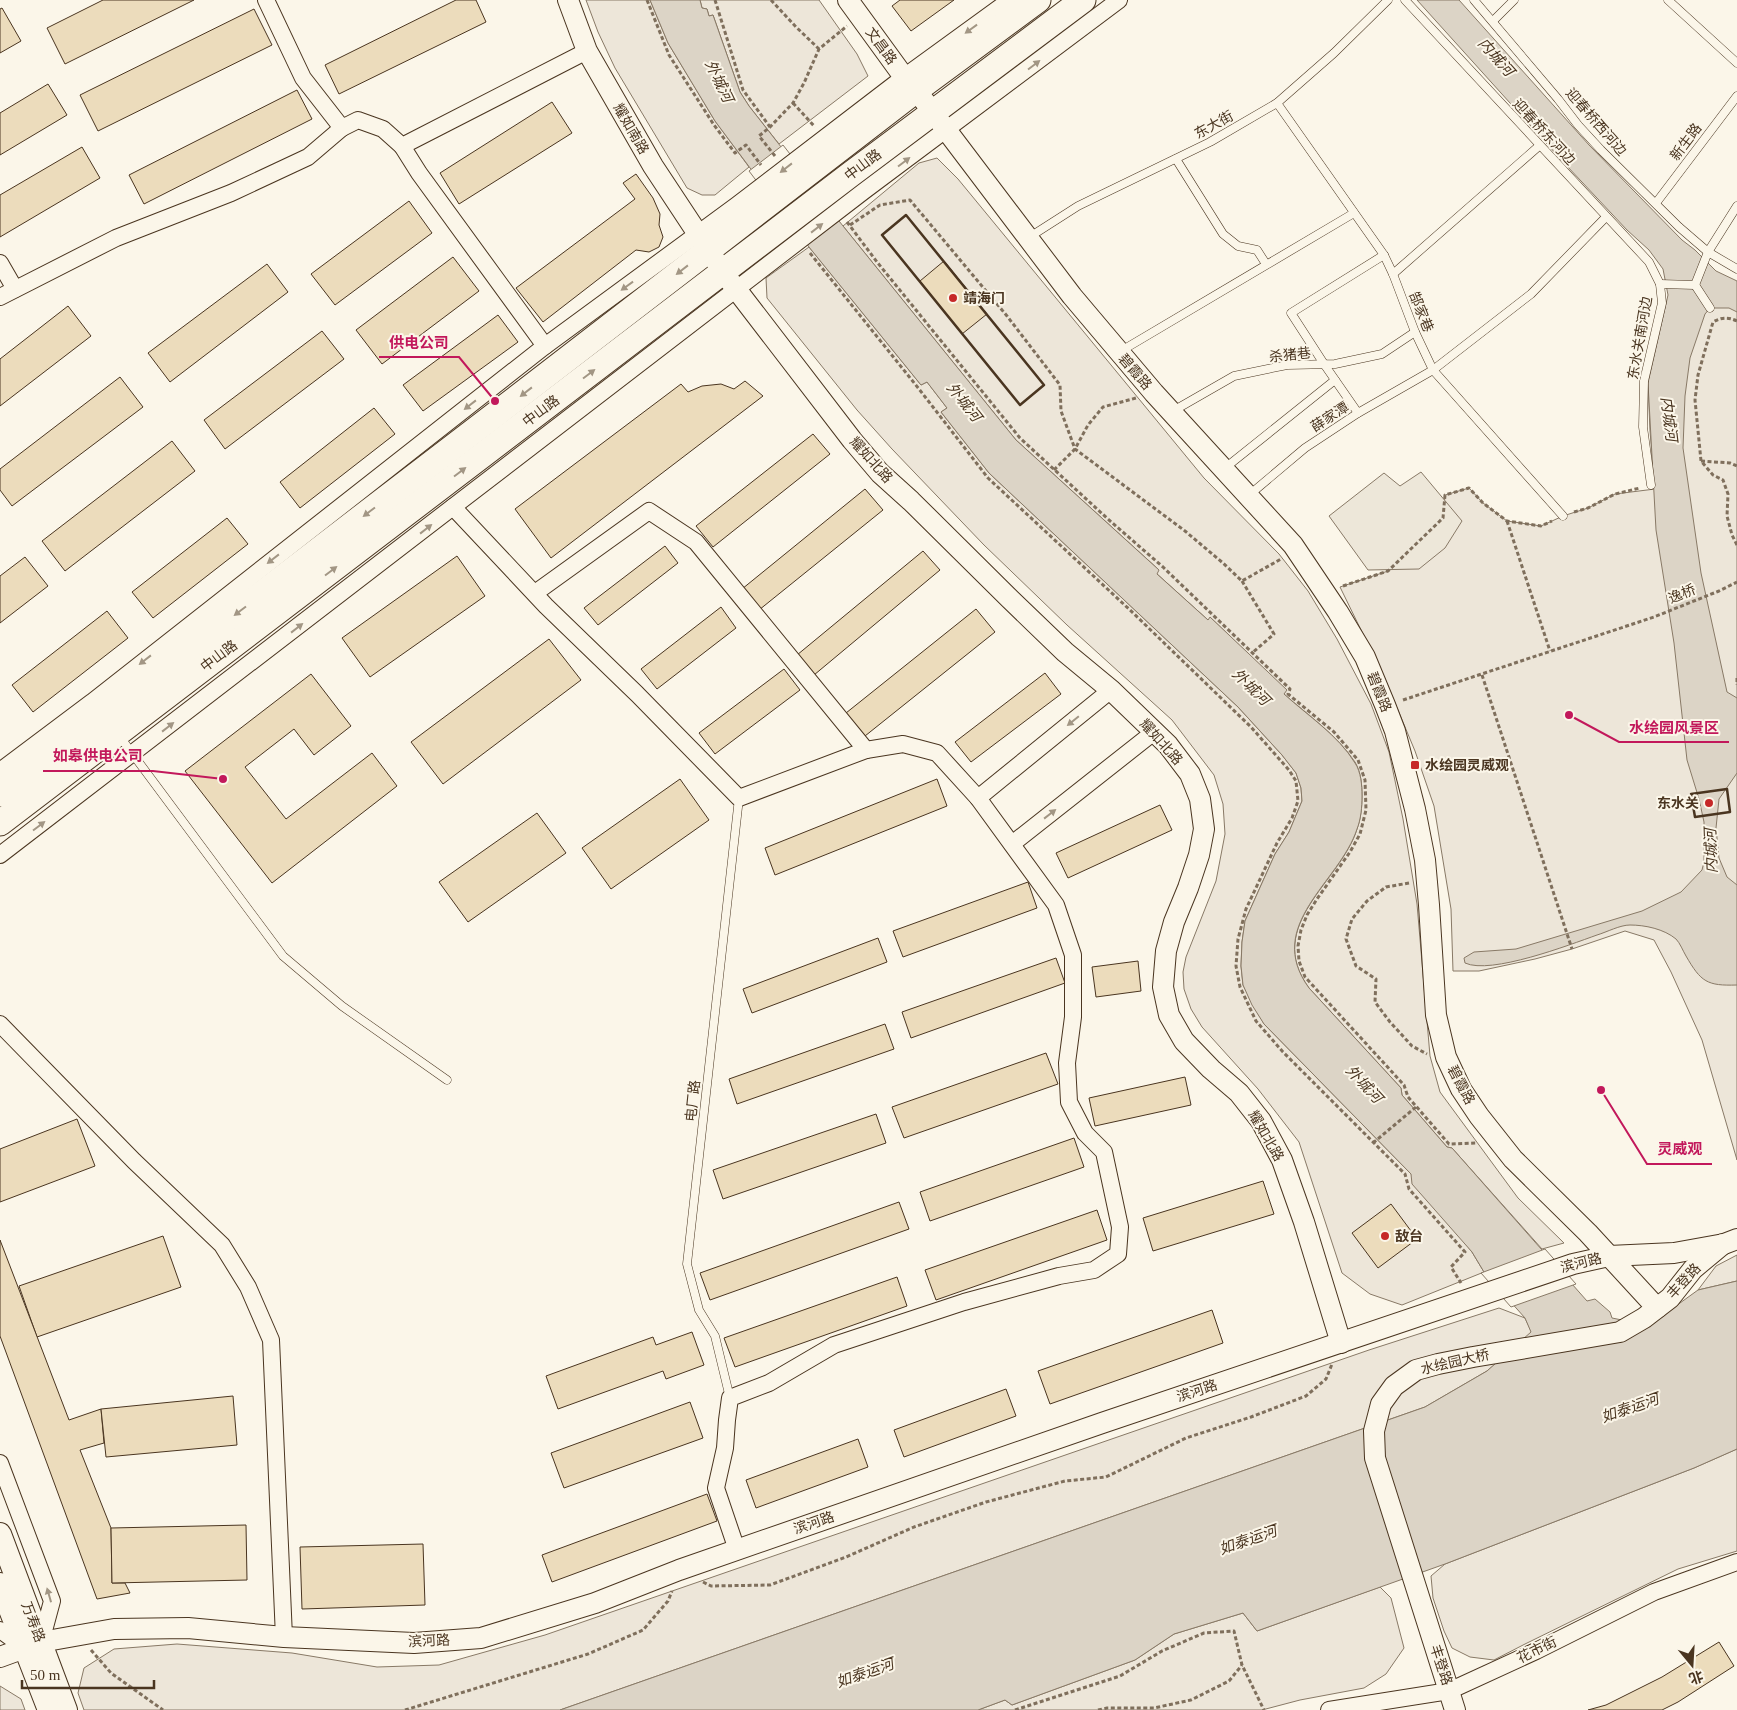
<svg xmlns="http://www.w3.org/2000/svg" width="1737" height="1710" font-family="'Times New Roman','Noto Sans SC',serif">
<rect width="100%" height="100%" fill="#fbf6e9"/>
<g fill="#ede6d9" stroke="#887966">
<polygon points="586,0 650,0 668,43 715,121 749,167 715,195 702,195 687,188 615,68 598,32"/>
<polygon points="700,0 819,0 857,54 868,76 779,144 749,106 740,92 713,15 709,16 707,9 702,8"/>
<path d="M937 158 958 179 1204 478 1279 554 1308 591 1337 639 1371 704 1389 752 1403 819 1417 904 1430 1056 1440 1092 1518 1198 1564 1243 1542 1249 1452 1148 1447 1147 1402 1095 1401 1088 1309 988C1263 925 1341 882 1357 829 1361 818 1362 807 1362 795 1362 785 1361 772 1355 762 1337 735 1308 715 1284 694L1286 690 1211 618 1208 620 1156 573 1158 569 1016 440 843 226 919 163Z"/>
<polygon points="809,247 921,385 927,382 947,408 941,412 989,473 1238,707 1282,755 1296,773 1301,788 1302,801 1289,832 1275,854 1245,921 1242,942 1241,966 1243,985 1264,1024 1411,1174 1472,1252 1484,1272 1402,1305 1370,1294 1342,1273 1299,1142 1258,1089 1202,1027 1191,1009 1184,989 1183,972 1186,957 1216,881 1225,834 1223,804 1214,775 1172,720 1067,625 984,545 892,449 857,410 767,298 766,278"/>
<polygon points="1737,295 1737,1160 1702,1040 1671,972 1654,940 1625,931 1572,949 1535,959 1479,971 1453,971 1451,909 1434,806 1415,751 1385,679 1340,587 1388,571 1443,518 1445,495 1469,488 1483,503 1507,521 1541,526 1563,516 1588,508 1615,494 1655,489 1650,431 1648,383 1662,320"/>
<polygon points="1737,1255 1737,1281 1698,1290 1716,1266"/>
<polygon points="1499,1308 1525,1318 1532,1333 1487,1371 1425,1407 560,1710 84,1710 78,1693 84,1668 114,1649 177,1644 292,1653 377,1667 439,1665 545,1635 1369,1350"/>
<polygon points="1737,1449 1737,1551 1678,1569 1525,1644 1494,1660 1470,1657 1452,1648 1444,1631 1433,1598 1431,1576 1445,1564 1694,1468"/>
<polygon points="1380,1587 1391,1598 1404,1648 1386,1674 1364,1688 1300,1700 1262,1710 978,1710 1005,1700 1012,1705 1135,1660 1174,1634 1243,1613 1257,1631"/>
<polygon points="0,1686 21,1699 25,1710 0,1710"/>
</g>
<polygon fill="#ede7d9" stroke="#887966" points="1421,472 1462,521 1445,548 1419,569 1368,570 1329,516 1384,473 1400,486"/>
<g fill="#dcd4c6" stroke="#887966">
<path d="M650 0H700L702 8 707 9 709 16 713 15 740 92 749 106 843 226 1016 440 1159 570 1157 574 1208 620 1210 617 1287 690 1284 694C1308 716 1338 735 1355 763 1361 772 1362 785 1362 796 1362 807 1361 819 1357 829 1340 882 1263 925 1309 988L1401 1088 1402 1095 1447 1147 1452 1148 1587 1301 1595 1299 1610 1312 1612 1318 1627 1321 1662 1316 1698 1290 1737 1281V1449L1694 1468 1445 1564 1257 1631 1243 1613 1174 1634 1135 1660 1012 1705 1005 1700 978 1710H560L1425 1407 1487 1371 1531 1332 1525 1318 1484 1272 1472 1252 1412 1184 1411 1174 1264 1024 1252 1005 1243 985 1241 966 1242 942 1245 921 1275 854 1289 832 1302 801 1301 788 1296 773 1282 755 1238 707 989 473 941 412 947 408 927 382 921 385 809 247 715 121 668 43Z"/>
<path d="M1417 0H1459L1589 145 1682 240 1695 250 1716 271 1737 281V312L1729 308H1710L1705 314 1690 358 1685 396 1683 448 1701 573 1727 692 1737 698V773L1719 799 1716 828 1719 858 1727 877 1737 885V985C1707 986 1701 982 1686 956 1683 951 1680 943 1676 939 1664 929 1645 925 1630 925 1620 925 1607 932 1597 935 1569 945 1491 975 1465 963L1464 958 1474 952 1516 949 1642 911 1681 892 1702 870 1704 862V822L1699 799 1687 760 1674 643 1656 530 1648 383 1668 295 1663 269 1649 250 1627 230 1566 165Z"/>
</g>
<g fill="#fbf6e9" stroke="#887966">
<polygon points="783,145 839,217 804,244 749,171"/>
<polygon points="1545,1249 1576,1284 1511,1307 1481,1273"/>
</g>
<g fill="#ecdcbc" stroke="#4a3520">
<polygon points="103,0 194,0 65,64 47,28"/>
<polygon points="456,0 476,0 486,22 339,94 325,65"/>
<polygon points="900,0 954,0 911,31 892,6"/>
<polygon points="2,8 21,41 0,53 0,9"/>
<polygon points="254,9 272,45 98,131 80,95"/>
<polygon points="48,84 67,115 0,155 0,113"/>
<polygon points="297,90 312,119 144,204 129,175"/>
<polygon points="552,102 572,133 459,204 440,173"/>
<polygon points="82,147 100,178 0,237 0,195"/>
<polygon points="636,174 653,198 660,214 659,225 663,237 659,247 649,252 636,250 543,322 516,288 635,199 623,183"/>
<polygon points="409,201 432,233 335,305 311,274"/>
<polygon points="453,257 479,291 382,364 356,330"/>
<polygon points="944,261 987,314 962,334 920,281"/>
<polygon points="267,264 288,292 170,382 148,353"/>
<polygon points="68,306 91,336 0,406 0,359"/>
<polygon points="498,315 518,342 423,411 403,385"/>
<polygon points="322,331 344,359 225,449 204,420"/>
<polygon points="120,377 143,407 12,506 0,490 0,469"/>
<polygon points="745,381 763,396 551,558 515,509 681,384 688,392 702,386 721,384 734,389"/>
<polygon points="374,408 395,434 300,508 280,482"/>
<polygon points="813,434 830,454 713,547 696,526"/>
<polygon points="172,441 195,471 65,571 42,541"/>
<polygon points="865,489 883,510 759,610 742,589"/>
<polygon points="227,518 248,544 153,618 132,592"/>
<polygon points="665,546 678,563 598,625 584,608"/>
<polygon points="923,551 940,570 814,675 797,655"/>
<polygon points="457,556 485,596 370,677 342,638"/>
<polygon points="25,557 48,586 0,623 0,576"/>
<polygon points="721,607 736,628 657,689 641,669"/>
<polygon points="976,609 995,632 865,736 846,713"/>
<polygon points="107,611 128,638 33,712 12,685"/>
<polygon points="549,639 581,680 443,784 411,742"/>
<polygon points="784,669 800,690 715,754 699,733"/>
<polygon points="1045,673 1061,694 971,762 955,742"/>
<polygon points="311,674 351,726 314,755 294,729 245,767 286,819 372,753 397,786 272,883 185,771"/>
<polygon points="680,779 709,820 611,889 582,848"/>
<polygon points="937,779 947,806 775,875 765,848"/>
<polygon points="1160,805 1172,830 1068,878 1056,853"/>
<polygon points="537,813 566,853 468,922 439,882"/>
<polygon points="1028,882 1037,908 903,957 893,931"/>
<polygon points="878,938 887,962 752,1013 743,989"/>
<polygon points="1056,958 1065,983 911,1038 902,1012"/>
<polygon points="1138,961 1141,991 1096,997 1092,967"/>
<polygon points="885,1024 894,1049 737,1104 729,1079"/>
<polygon points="1046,1053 1058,1084 904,1138 892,1107"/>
<polygon points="1185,1077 1191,1105 1095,1126 1089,1098"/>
<polygon points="876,1114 886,1143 723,1199 713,1170"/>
<polygon points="77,1119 95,1166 0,1202 0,1149"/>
<polygon points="1074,1138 1084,1167 930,1221 920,1192"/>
<polygon points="1263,1181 1274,1214 1153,1251 1143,1218"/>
<polygon points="899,1202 909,1229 710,1300 700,1273"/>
<polygon points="1391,1204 1417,1239 1378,1268 1352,1233"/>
<polygon points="1097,1210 1107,1240 936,1300 925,1270"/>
<polygon points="163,1236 181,1287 37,1337 19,1286"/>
<polygon points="0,1240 69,1420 101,1409 104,1443 80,1450 111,1528 112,1583 125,1583 130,1593 97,1599 0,1336"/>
<polygon points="897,1277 907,1306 735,1367 724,1338"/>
<polygon points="1212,1310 1223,1343 1050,1404 1038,1371"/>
<polygon points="692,1332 704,1365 666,1379 663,1371 558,1409 546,1376 653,1337 656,1345"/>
<polygon points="1006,1389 1016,1416 904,1457 894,1430"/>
<polygon points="233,1396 237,1445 106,1457 101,1409"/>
<polygon points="690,1402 703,1438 564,1488 551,1453"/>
<polygon points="858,1439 868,1467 756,1508 746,1480"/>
<polygon points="707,1494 717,1521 552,1582 542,1555"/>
<polygon points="246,1525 247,1580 112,1583 111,1528"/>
<polygon points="423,1544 425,1605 302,1609 300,1547"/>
<polygon points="1719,1642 1734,1666 1678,1702 1662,1710 1588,1710 1606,1705 1662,1677"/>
</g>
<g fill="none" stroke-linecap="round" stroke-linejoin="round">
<defs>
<g id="service">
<polyline points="1405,0 1649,262 1660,284 1662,303 1644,381 1643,427 1651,485"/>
<polyline points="1474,0 1558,99 1578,125 1601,150 1679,227 1708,252 1737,269"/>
<polyline points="1668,0 1737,63"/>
<polyline points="1493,21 1514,0"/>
<polyline points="1277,103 1384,255 1393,274 1415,332 1433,370 1563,516"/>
<polyline points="1176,159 1223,234 1238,246 1257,250 1266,264"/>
<polyline points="1656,203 1737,96"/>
<polyline points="1028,238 1078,206 1210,142 1277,103 1334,53 1388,0"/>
<polyline points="1393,274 1539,146"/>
<polyline points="1660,284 1695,285 1708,252 1737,206"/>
<polyline points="1695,285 1710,308"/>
<polyline points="1121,351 1354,213"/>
<polyline points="1173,411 1234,376 1287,365 1335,364 1382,354 1415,332"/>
<polyline points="1358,413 1324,364 1291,313 1384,255"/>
<polyline points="1225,468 1335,380"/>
<polyline points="1248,496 1305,448 1358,413 1433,370 1531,294 1606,217"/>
<polyline points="120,737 283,956 342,1006 447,1080"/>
<polyline points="730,1398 715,1336 699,1310 687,1264 739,798"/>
</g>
<g id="minor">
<polyline points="266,0 303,78 342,128 358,120 383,129 402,146 587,51"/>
<polyline points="402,146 419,173 545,346"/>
<polyline points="0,263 15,289"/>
<polyline points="0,297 116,238 231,193 308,157 342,128"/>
<polyline points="453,507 546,606 637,694 739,798 866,750"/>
<polyline points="535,593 649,511 696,542 866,750 903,744 937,753 978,798 1056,905 1073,955 1073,1017 1067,1063 1069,1102 1085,1133 1104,1152 1120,1227 1118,1254 1094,1270 1059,1276 964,1302 834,1345 769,1383 730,1398 727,1420 725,1448 716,1488 737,1550"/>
<polyline points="0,771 92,702 545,346 737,205 904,77 1010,0"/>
<polyline points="978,798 1111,690"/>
<polyline points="1012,844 1154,732"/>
<polyline points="0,855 864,191 1119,0"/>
<polyline points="0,1024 134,1161 222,1245 248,1287 271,1340 284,1637"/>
<polyline points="0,1463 52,1601 41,1642"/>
<polyline points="0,1630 25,1648"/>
<polyline points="1329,1710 1449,1691 1536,1651 1654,1592 1737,1562"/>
</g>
<g id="tertiary">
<polyline points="568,0 587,51 653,166 723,272 852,440 880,473 911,501 1010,599 1065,652 1111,690 1168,745 1190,774 1200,799 1204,829 1199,855 1188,888 1174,922 1166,951 1163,987 1169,1015 1184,1041 1211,1069 1239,1093 1261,1121 1282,1160 1304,1222 1341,1343"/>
<polyline points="848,0 904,77 916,90 1072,296 1154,393 1293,545 1338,612 1365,657 1385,705 1395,731 1415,809 1425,860 1429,905 1436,1015 1446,1057 1461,1089 1479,1116 1513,1159 1588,1233 1657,1308"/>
<polyline points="0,1657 41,1642 114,1629 188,1628 284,1637 414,1643 481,1638 595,1603 679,1570 1102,1423 1573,1264 1609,1256 1674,1253 1724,1244 1737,1239"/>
<polyline points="1455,1710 1375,1458 1374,1431 1381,1404 1394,1386 1416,1370 1438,1364 1473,1357 1620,1332 1644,1318 1670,1298 1693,1269 1723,1244"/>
</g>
<g id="secondary">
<polyline points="0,1534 66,1710"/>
<polyline points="0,1584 49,1710"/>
</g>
<g id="primary">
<polyline points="0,794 500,411 916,90 1038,0"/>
<polyline points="0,823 851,174 1083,0"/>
</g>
</defs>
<use href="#service" stroke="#4a3520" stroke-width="9"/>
<use href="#minor" stroke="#4a3520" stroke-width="18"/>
<use href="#tertiary" stroke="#4a3520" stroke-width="22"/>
<use href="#secondary" stroke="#4a3520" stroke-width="24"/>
<use href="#primary" stroke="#4a3520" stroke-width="27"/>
<g stroke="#7f6f5c" stroke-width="3" stroke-dasharray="4 2.5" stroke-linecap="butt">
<polyline points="647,0 669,55 714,125 735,153 746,145 761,165"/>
<polyline points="715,0 743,90 770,127"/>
<polyline points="771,0 796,27 819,49"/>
<polyline points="793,103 815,127"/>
<polyline points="775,156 759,136 770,127 793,103 804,83 819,49 847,26"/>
<polyline points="847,222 877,262 1020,438 1109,520 1163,567 1290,689 1288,694 1334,732 1358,760 1365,780 1366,810 1360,834 1350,852 1317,899 1307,915 1301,930 1298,946 1299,961 1305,977 1404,1085 1408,1097 1449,1144 1476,1143"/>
<polyline points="850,225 880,205 910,200 1007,316 1060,385 1061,411 1075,449 1185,531 1223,563 1242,581 1281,559"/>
<polyline points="810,253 919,389 988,478 1130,610 1251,727 1289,770 1296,781 1298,801 1292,818 1277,843 1246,909 1238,939 1236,966 1240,987 1256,1021 1283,1052 1405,1174 1409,1189 1465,1252 1451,1267 1461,1283"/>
<path d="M1737 321C1728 317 1722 317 1713 322L1698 375 1695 400 1701 461 1713 475 1723 480 1728 494 1727 516 1732 535 1737 545"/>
<polyline points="1701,461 1730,463 1737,466"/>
<polyline points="1054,470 1075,449 1088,425 1103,407 1136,398"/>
<polyline points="1574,512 1588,508 1615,494 1640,488"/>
<polyline points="1507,521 1550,651"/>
<polyline points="1242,581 1274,634 1252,653"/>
<polyline points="1343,586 1388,571 1443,518 1445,495 1469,488 1483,503 1507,521 1541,526 1552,521"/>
<polyline points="1482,675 1572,949"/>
<polyline points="1737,678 1737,685"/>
<polyline points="1403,700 1654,617 1719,591 1737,582"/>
<polyline points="1409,883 1386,887 1367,901 1352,919 1346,939 1356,966 1376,979 1375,1002 1390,1022 1412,1046 1427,1054"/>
<polyline points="1373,1143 1416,1107"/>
<polyline points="703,1582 711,1586 770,1585 846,1557 914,1527 986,1502 1065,1481 1106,1477 1186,1438 1251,1417 1306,1396 1326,1379 1332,1364"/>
<polyline points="91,1650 111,1673 163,1710"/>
<polyline points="405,1710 588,1654 643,1630 668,1601 672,1591"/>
<polyline points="1015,1710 1120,1676 1162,1651 1204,1633 1234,1631 1242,1665 1264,1710"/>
<polyline points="1098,1710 1107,1708 1154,1708 1191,1700 1229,1681 1242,1665"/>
</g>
<use href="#service" stroke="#fbf6e9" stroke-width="8"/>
<use href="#minor" stroke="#fbf6e9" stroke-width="16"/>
<use href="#tertiary" stroke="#fbf6e9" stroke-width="20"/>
<use href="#secondary" stroke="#fbf6e9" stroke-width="22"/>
<use href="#primary" stroke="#fbf6e9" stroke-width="25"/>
<g stroke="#4a3520" stroke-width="2.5">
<polygon points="906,215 1044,385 1020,405 882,235"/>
<polygon points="1727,789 1730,812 1695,817 1691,794"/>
</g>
</g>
<defs><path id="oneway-solid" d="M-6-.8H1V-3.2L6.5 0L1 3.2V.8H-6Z" transform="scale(1.25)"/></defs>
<g fill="#a29684">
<use href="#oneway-solid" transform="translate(971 29) rotate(144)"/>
<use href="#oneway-solid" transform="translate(1034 65) rotate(-37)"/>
<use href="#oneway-solid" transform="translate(904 162) rotate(-37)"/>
<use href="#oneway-solid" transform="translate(786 168) rotate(142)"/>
<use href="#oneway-solid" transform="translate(817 228) rotate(-38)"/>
<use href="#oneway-solid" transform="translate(682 270) rotate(142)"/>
<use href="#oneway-solid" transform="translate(627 286) rotate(144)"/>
<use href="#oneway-solid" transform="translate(589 374) rotate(-37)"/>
<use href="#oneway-solid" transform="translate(526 392) rotate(142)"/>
<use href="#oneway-solid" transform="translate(470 405) rotate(142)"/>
<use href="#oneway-solid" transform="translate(460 472) rotate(-37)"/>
<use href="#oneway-solid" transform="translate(369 512) rotate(143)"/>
<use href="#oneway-solid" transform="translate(426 529) rotate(-38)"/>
<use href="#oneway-solid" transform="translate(273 559) rotate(142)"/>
<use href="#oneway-solid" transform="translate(331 571) rotate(-37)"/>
<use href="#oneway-solid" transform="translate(240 611) rotate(143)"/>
<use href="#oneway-solid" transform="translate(297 628) rotate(-38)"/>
<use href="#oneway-solid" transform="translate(145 660) rotate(142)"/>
<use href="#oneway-solid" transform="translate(1073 721) rotate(141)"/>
<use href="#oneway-solid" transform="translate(168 727) rotate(-38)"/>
<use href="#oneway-solid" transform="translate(1050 814) rotate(-38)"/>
<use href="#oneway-solid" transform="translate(39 826) rotate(-37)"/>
<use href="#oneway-solid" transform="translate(49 1595) rotate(-106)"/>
</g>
<g fill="#c62828" stroke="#fbf6e9" stroke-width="2">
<circle cx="953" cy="298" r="5"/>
<rect x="1410" y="760" width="10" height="10" rx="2.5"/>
<circle cx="1709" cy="803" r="5"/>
<circle cx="1385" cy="1236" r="5"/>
</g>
<g text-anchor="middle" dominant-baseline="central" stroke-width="4" stroke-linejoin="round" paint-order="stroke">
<g font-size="14" fill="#4a3520" stroke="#fbf6e9">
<text transform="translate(881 46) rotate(54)">文昌路</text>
<text transform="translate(1596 122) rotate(49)">迎春桥西河边</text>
<text transform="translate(1214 125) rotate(-29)">东大街</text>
<text transform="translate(631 129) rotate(60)">耀如南路</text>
<text transform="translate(1544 132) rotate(47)">迎春桥东河边</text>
<text transform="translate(1686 142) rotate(-53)">新生路</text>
<text transform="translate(863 165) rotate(-37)">中山路</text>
<text transform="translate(1421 312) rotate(68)">郜家巷</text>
<text transform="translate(1640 338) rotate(-80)">东水关南河边</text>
<text transform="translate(1290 355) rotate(-6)">杀猪巷</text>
<text transform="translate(1135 372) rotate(49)">碧霞路</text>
<text transform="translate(541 411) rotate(-37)">中山路</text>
<text transform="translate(1330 417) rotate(-33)">薛家潭</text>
<text transform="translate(871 460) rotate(48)">耀如北路</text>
<text transform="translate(1682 594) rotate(-22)">逸桥</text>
<text transform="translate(219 656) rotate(-37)">中山路</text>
<text transform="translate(1379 692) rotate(68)">碧霞路</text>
<text transform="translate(1161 742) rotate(48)">耀如北路</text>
<text transform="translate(1461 1085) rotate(62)">碧霞路</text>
<text transform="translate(693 1101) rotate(-84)">电厂路</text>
<text transform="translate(1266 1136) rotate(60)">耀如北路</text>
<text transform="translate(1581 1263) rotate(-14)">滨河路</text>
<text transform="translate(1684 1281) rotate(-47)">丰登路</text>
<text transform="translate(1455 1362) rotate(-13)">水绘园大桥</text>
<text transform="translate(1197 1391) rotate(-18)">滨河路</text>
<text transform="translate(814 1523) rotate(-19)">滨河路</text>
<text transform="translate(33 1622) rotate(69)">万寿路</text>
<text transform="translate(429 1641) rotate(-3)">滨河路</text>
<text transform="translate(1537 1650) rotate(-26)">花市街</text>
<text transform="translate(1441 1665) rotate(72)">丰登路</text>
</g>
<g font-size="14" font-weight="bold" fill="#4a3520" stroke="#fbf6e9" text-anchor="start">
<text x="963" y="298">靖海门</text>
<text x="1425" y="765">水绘园灵威观</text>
<text x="1699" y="803" text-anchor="end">东水关</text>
<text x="1395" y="1236">敌台</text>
</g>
<g font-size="15" font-style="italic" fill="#4a3520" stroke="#fbf6e9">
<text transform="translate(1496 57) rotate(48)">内城河</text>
<text transform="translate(719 81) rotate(64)">外城河</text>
<text transform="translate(964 402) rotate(51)">外城河</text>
<text transform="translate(1669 419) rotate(83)">内城河</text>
<text transform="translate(1251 687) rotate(44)">外城河</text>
<text transform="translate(1711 851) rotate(-92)">内城河</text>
<text transform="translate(1364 1084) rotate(47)">外城河</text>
<text transform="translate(1630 1408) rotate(-19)">如泰运河</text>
<text transform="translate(1248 1540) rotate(-19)">如泰运河</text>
<text transform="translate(865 1673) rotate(-19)">如泰运河</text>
</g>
</g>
<path fill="none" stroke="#c2185b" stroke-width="2" d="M495 401L459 357H379M1569 715L1619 742H1729M223 779L153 771H43M1601 1090L1647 1164H1712"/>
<g fill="#c2185b" stroke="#fbf6e9" stroke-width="2">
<circle cx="495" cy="401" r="5"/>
<circle cx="1569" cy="715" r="5"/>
<circle cx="223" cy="779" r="5"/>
<circle cx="1601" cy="1090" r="5"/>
</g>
<g font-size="15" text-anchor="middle" font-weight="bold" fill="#c2185b" stroke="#fbf6e9" stroke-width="4" stroke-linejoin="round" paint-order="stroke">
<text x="419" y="348">供电公司</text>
<text x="1674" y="733">水绘园风景区</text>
<text x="98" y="761">如皋供电公司</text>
<text x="1680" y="1154">灵威观</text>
</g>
<g transform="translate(1692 1665) rotate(162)" stroke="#fbf6e9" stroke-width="4" paint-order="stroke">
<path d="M0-4L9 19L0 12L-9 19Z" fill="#4a3520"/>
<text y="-8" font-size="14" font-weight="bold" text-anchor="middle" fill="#4a3520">北</text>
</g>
<path d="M22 1680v8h132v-8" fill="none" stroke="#4a3520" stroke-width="2.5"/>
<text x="30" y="1680" font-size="15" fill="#4a3520" stroke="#fbf6e9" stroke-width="4" paint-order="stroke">50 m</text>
</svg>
